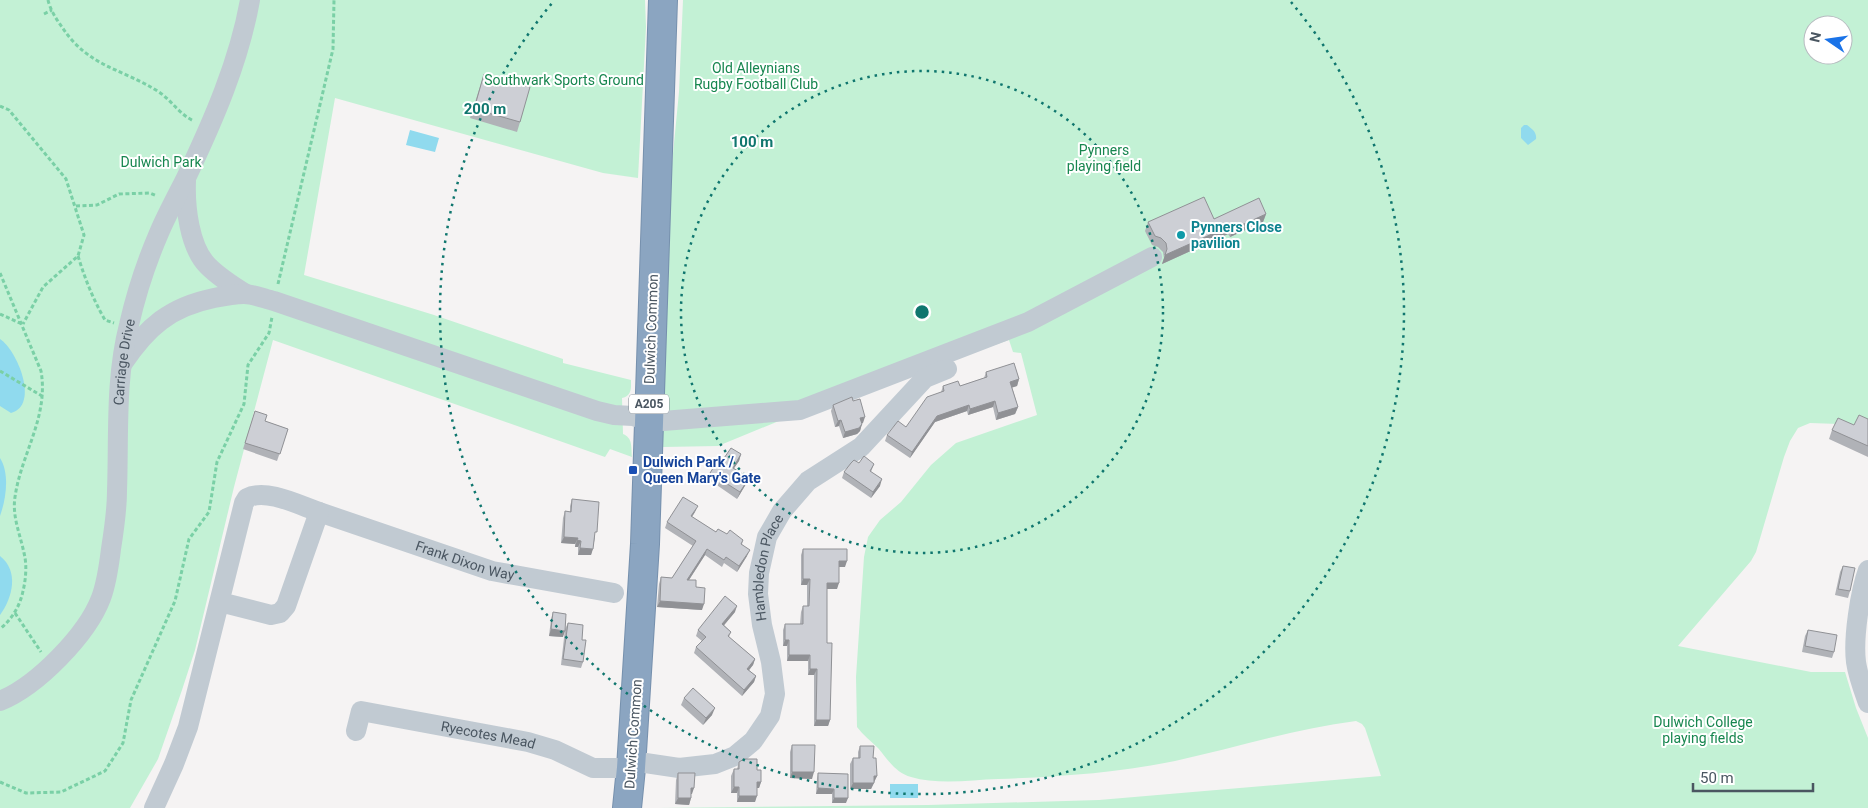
<svg xmlns="http://www.w3.org/2000/svg" width="1868" height="808" font-family="Roboto,sans-serif">
<rect width="100%" height="100%" fill="#f5f3f3"/>
<g fill="#c3f1d5" fill-rule="evenodd">
<path d="M0 0H645L646 27 638 178 603 173 335 98 304 275 434 315 563 359V363L631 380C631 388 632 396 622 398L623 434C633 438 631 447 632 457L610 449 605 457 273 340 234 487 195 650 182 690 158 759 130 808H0Z"/>
<path d="M683 0H1868V425L1810 423 1798 428 1790 441 1784 457 1756 552 1751 561 1678 646 1811 672H1845L1856 708 1868 738V808H658L928 805 1099 800 1381 776 1365 728 1362 724 1356 721C1294 729 1235 748 1175 761 1116 773 1058 777 998 779 971 780 938 785 911 777 896 773 888 760 878 748 871 741 863 735 857 727L856 677 864 557 868 537 880 520 901 502 931 465 956 443 1037 415 1021 353 1013 352 1009 340 803 411 718 446 663 447 661 337 668 205 679 92ZM1813 25H1843V55H1813Z"/>
</g>
<g fill="#90daee">
<path d="M1524 125H1527C1532 129 1537 132 1536 139L1528 145 1521 138V128Z"/>
<polygon points="410,130 439,138 435,152 406,145"/>
<path d="M0 339C17 350 40 405 11 413L0 406Z"/>
<path d="M0 458C10 474 6 499 0 516Z"/>
<path d="M0 556C19 571 13 597 0 615Z"/>
<rect x="890" y="784" width="28" height="14"/>
</g>
<g fill="none" stroke-linecap="round" stroke-linejoin="round">
<defs>
<polyline id="highway" points="627,808 631,768 645,544 663,0"/>
</defs>
<use href="#highway" stroke="#7690ad" stroke-width="30"/>
<g stroke="#7ad0a6" stroke-width="3" stroke-dasharray="4 2.5" stroke-linecap="butt">
<path d="M48 0C50 9 56 19 62 27 89 68 122 68 159 92 172 101 180 115 194 121"/>
<polyline points="44,14 52,10"/>
<polyline points="0,106 9,110 66,179 84,235 78,256 43,287 23,324"/>
<polyline points="76,206 97,205 119,194 150,193 157,196"/>
<path d="M78 256C85 279 93 299 105 320L114 323"/>
<path d="M0 273 41 371C49 417 21 454 15 497 12 516 20 534 24 553 27 564 26 579 23 591 20 606 12 619 0 629"/>
<polyline points="278,284 333,49 334,0"/>
<polyline points="0,314 22,324"/>
<polyline points="0,371 42,396"/>
<polyline points="15,613 41,652"/>
<polyline points="0,782 26,793 61,792 105,771 123,743 131,700 175,601 189,539 209,512 217,462 244,404 248,365 269,333 272,317"/>
</g>
<g stroke="#c1cad2" stroke-width="20">
<path d="M186 181C185 206 189 247 208 266 219 277 233 286 246 294"/>
<path d="M123 363C147 327 170 307 214 298 224 296 234 294 244 294 254 294 265 299 274 301L597 411 614 415 633 416 648 420 663 421 800 410 1028 322 1152 257"/>
<path id="s1" d="M319 512 492 571 614 593"/>
<path d="M1868 570C1860 592 1853 638 1856 662 1858 676 1863 689 1868 703"/>
<path id="s2" d="M0 701C37 686 87 635 101 598 107 582 109 565 111 549 114 530 117 510 117 491 119 436 115 379 129 325 136 294 146 263 159 233 167 214 177 196 186 178 213 121 239 62 250 0"/>
<path id="s3" d="M356 731 361 711 528 742 555 750 593 768H631"/>
<path id="s4" d="M632 761 679 768 715 764 735 756 753 741 770 716 775 694 771 662 762 625 758 594 759 573 767 537 782 511 808 481 861 447 925 378 947 369"/>
<path d="M154 808 174 764 188 727 244 503 247 498C266 488 299 505 319 512L286 606 280 613 271 615 220 602"/>
</g>
<use href="#highway" stroke="#8ba5c1" stroke-width="28"/>
</g>
<g fill="#b0b2b7">
<polygon points="484,74 520,122 517,132 470,118"/>
<polygon points="1266,214 1263,222 1230,237 1228,234 1162,264 1164,258 1163,252 1158,247 1152,245 1145,231 1148,222 1214,219"/>
<polygon points="986,372 1019,379 1017,386 1012,387 1018,407 1015,414 996,420 993,407 968,415 967,411 935,422 910,458 885,441 887,435 906,427 941,392 943,386 960,386 984,378"/>
<polygon points="853,401 863,423 862,423 860,431 857,434 843,438 839,426 835,427 831,411 833,405"/>
<polygon points="255,411 265,421 288,429 277,461 243,449"/>
<polygon points="1868,419 1868,457 1829,439 1832,430 1854,425"/>
<polygon points="741,454 739,461 734,468 746,484 737,499 708,479 710,473 722,461"/>
<polygon points="859,463 874,464 871,472 880,486 871,498 842,478 844,472"/>
<polygon points="572,499 595,538 591,555 578,555 578,547 575,547 575,544 561,543 563,518 565,511 570,512 570,506"/>
<polygon points="695,512 692,517 716,532 727,534 743,540 742,544 747,556 737,572 724,563 722,567 705,555 689,580 696,587 702,610 657,607 659,584 661,577 672,578 693,546 665,528 667,522"/>
<polygon points="803,549 845,567 839,567 837,589 827,589 827,643 830,720 828,726 814,726 814,675 808,675 808,661 787,661 787,646 783,646 783,630 785,624 800,624 801,612 803,606 807,606 807,585 801,585 801,555"/>
<polygon points="1843,566 1850,591 1848,598 1835,595 1840,572"/>
<polygon points="553,612 563,637 549,636 551,619"/>
<polygon points="735,612 724,625 731,632 729,637 755,659 753,665 749,670 756,676 754,682 742,696 694,653 696,647 702,641 696,636 698,630"/>
<polygon points="568,623 582,640 583,662 581,668 561,665 565,629"/>
<polygon points="1808,630 1834,652 1832,658 1802,652 1805,636"/>
<polygon points="684,698 712,715 703,725 681,705"/>
<polygon points="792,745 812,779 790,778 790,752"/>
<polygon points="860,746 877,776 871,789 850,789 850,764 853,758 858,758 858,752"/>
<polygon points="739,762 757,770 761,782 759,788 757,788 755,802 737,802 737,793 731,793 731,776 734,769 737,769"/>
<polygon points="678,773 692,794 691,794 691,798 689,805 675,804 676,780"/>
<polygon points="818,773 846,803 832,803 832,794 816,794 817,778"/>
</g>
<g fill="#909195">
<polygon points="1266,214 1263,222 1230,237 1233,229"/>
<polygon points="1232,225 1228,234 1162,264 1165,255"/>
<polygon points="1019,379 1017,386 1008,389 1010,382"/>
<polygon points="995,401 993,407 968,415 970,409"/>
<polygon points="969,405 967,411 935,422 910,458 912,452 937,416"/>
<polygon points="1018,407 1015,414 996,420 998,413"/>
<polygon points="865,417 863,423 858,424 860,418"/>
<polygon points="841,420 839,426 835,427 838,421"/>
<polygon points="862,424 860,431 857,434 843,438 845,432"/>
<polygon points="741,454 739,461 730,474 733,468"/>
<polygon points="749,478 746,484 737,499 740,492"/>
<polygon points="882,479 880,486 871,498 873,492"/>
<polygon points="698,506 695,512 688,522 691,516"/>
<polygon points="564,537 578,538 575,544 561,543"/>
<polygon points="577,540 581,541 578,547 575,547"/>
<polygon points="580,548 593,549 591,555 578,555"/>
<polygon points="707,549 705,555 685,586 687,580"/>
<polygon points="750,550 747,556 737,572 739,566"/>
<polygon points="839,561 847,561 845,567 837,567"/>
<polygon points="803,579 810,579 807,585 801,585"/>
<polygon points="827,583 839,583 837,589 825,589"/>
<polygon points="660,601 704,604 702,610 657,607"/>
<polygon points="737,606 735,612 720,630 722,624"/>
<polygon points="551,629 565,631 563,637 549,636"/>
<polygon points="785,640 789,640 787,646 783,646"/>
<polygon points="789,655 810,655 808,661 787,661"/>
<polygon points="755,659 753,665 745,675 747,669"/>
<polygon points="810,669 817,669 814,675 808,675"/>
<polygon points="756,676 754,682 742,696 744,690"/>
<polygon points="715,708 712,715 703,725 706,718"/>
<polygon points="816,720 830,720 828,726 814,726"/>
<polygon points="792,772 814,772 812,779 790,778"/>
<polygon points="874,776 877,776 874,782 871,782"/>
<polygon points="757,782 761,782 759,788 755,788"/>
<polygon points="853,783 874,783 871,789 850,789"/>
<polygon points="734,787 739,787 737,793 731,793"/>
<polygon points="691,788 694,788 692,794 689,794"/>
<polygon points="818,788 834,789 832,794 816,794"/>
<polygon points="739,796 757,796 755,802 737,802"/>
<polygon points="678,798 691,798 689,805 675,804"/>
<polygon points="834,798 848,798 846,803 832,803"/>
</g>
<g fill="#cdcfd5" stroke="#909195">
<polygon points="484,74 530,87 520,122 474,109"/>
<polygon points="1204,197 1214,219 1259,198 1266,214 1233,229 1232,225 1165,255 1167,249 1166,243 1161,238 1155,236 1148,222"/>
<polygon points="1014,363 1019,379 1010,382 1018,407 998,413 995,401 970,409 969,405 937,416 912,452 887,435 898,421 906,427 927,397 944,391 943,386 958,381 960,386 987,377 986,372"/>
<polygon points="852,397 853,401 860,399 865,417 860,418 862,424 859,428 845,432 841,420 838,421 833,405"/>
<polygon points="255,411 267,415 265,421 288,429 280,454 245,443"/>
<polygon points="1859,415 1868,419 1868,446 1832,430 1838,418 1854,425"/>
<polygon points="731,448 741,454 733,468 749,478 740,492 710,473 719,459 722,461"/>
<polygon points="864,456 874,464 870,471 882,479 873,492 844,472 851,463 854,460 859,463"/>
<polygon points="683,497 698,506 691,516 716,532 718,529 727,534 730,530 743,540 741,544 750,550 739,566 726,557 724,560 707,549 687,580 696,580 696,587 705,588 704,604 660,601 661,577 672,578 696,541 667,522"/>
<polygon points="572,499 599,502 597,532 595,532 593,549 580,548 581,541 577,540 578,538 564,537 565,511 571,512"/>
<polygon points="803,549 847,549 847,561 839,561 839,583 827,583 827,643 832,643 830,720 816,720 817,669 810,669 810,655 789,655 789,640 785,640 785,624 803,624 803,606 809,606 810,579 803,579"/>
<polygon points="1843,566 1855,568 1850,591 1838,589"/>
<polygon points="725,596 737,606 722,624 731,632 728,636 755,659 747,669 756,676 744,690 696,647 706,637 698,630"/>
<polygon points="553,612 566,614 565,631 551,629"/>
<polygon points="568,623 583,625 582,640 586,640 583,662 563,659"/>
<polygon points="1808,630 1837,635 1834,652 1805,646"/>
<polygon points="693,688 715,708 706,718 684,698"/>
<polygon points="792,745 815,745 814,772 792,772"/>
<polygon points="860,746 874,746 873,758 876,758 877,776 874,776 874,783 853,783 853,758 860,758"/>
<polygon points="744,759 757,759 757,770 761,770 761,782 757,782 757,796 739,796 739,787 734,787 734,769 739,769 739,762"/>
<polygon points="678,773 695,773 694,788 691,788 691,798 678,798"/>
<polygon points="818,773 848,774 848,798 834,798 834,789 818,788"/>
</g>
<g fill="none" stroke="#0f766e" stroke-width="2.5" stroke-dasharray="2.5 5">
<circle cx="922" cy="312" r="241"/>
<path d="M1291 2A482 482 0 1 1 553 2"/>
</g>
<circle fill="#0f9aa8" stroke="#fff" stroke-width="2" cx="1181" cy="235" r="5"/>
<rect fill="#1a4fb4" stroke="#fff" stroke-width="2" x="628" y="465" width="10" height="10" rx="2.5"/>
<g text-anchor="middle" dominant-baseline="central" stroke-width="4" stroke-linejoin="round" paint-order="stroke">
<rect fill="#fff" stroke="#808990" stroke-width="1" x="629" y="394.5" width="40" height="19" rx="4"/>
<g font-size="12" font-weight="bold" fill="#4a5661">
<text x="649" y="404">A205</text>
</g>
<g font-size="14" fill="#17864f" stroke="#fff">
<text x="756" y="68">Old Alleynians<tspan x="756" dy="16">Rugby Football Club</tspan></text>
<text x="564" y="80">Southwark Sports Ground</text>
<text x="1104" y="150">Pynners<tspan x="1104" dy="16">playing field</tspan></text>
<text x="161" y="162">Dulwich Park</text>
<text x="1703" y="722">Dulwich College<tspan x="1703" dy="16">playing fields</tspan></text>
</g>
<g font-size="14" font-weight="bold" fill="#0d838f" stroke="#fff" text-anchor="start">
<text x="1191" y="227">Pynners Close<tspan x="1191" dy="16">pavilion</tspan></text>
</g>
<g font-size="14" fill="#4a5661" stroke="#fff">
<text transform="translate(651 329) rotate(-88)">Dulwich Common</text>
<text stroke="none"><textPath href="#s2" startOffset="385">Carriage Drive</textPath></text>
<text stroke="none"><textPath href="#s1" startOffset="154">Frank Dixon Way</textPath></text>
<text stroke="none"><textPath href="#s4" startOffset="311">Hambledon Place</textPath></text>
<text transform="translate(633 734) rotate(-86)">Dulwich Common</text>
<text stroke="none"><textPath href="#s3" startOffset="150">Ryecotes Mead</textPath></text>
</g>
<g font-size="14" font-weight="bold" fill="#164399" stroke="#fff" text-anchor="start">
<text x="643" y="462">Dulwich Park /<tspan x="643" dy="16">Queen Mary's Gate</tspan></text>
</g>
</g>
<circle cx="922" cy="312" r="8" fill="#0f766e" stroke="#fff" stroke-width="2.5"/>
<g font-size="15" text-anchor="middle" font-weight="bold" fill="#0f766e" stroke="#fff" stroke-width="4" stroke-linejoin="round" paint-order="stroke">
<text x="485" y="114">200 m</text>
<text x="752" y="147">100 m</text>
</g>
<g transform="translate(1828 40) rotate(283)"><circle r="24" fill="#ffffff" stroke="#b7bbc0"/>
<path d="M0-4L9 19L0 12L-9 19Z" fill="#1a73e8"/>
<text y="-8" font-size="14" font-weight="bold" text-anchor="middle" fill="#4a5661">N</text>
</g>
<path d="M1693 783v8h120v-8" fill="none" stroke="#4a5661" stroke-width="2.5"/>
<text x="1700" y="783" font-size="15" fill="#4a5661" stroke="#ffffff" stroke-width="4" paint-order="stroke">50 m</text>
</svg>
